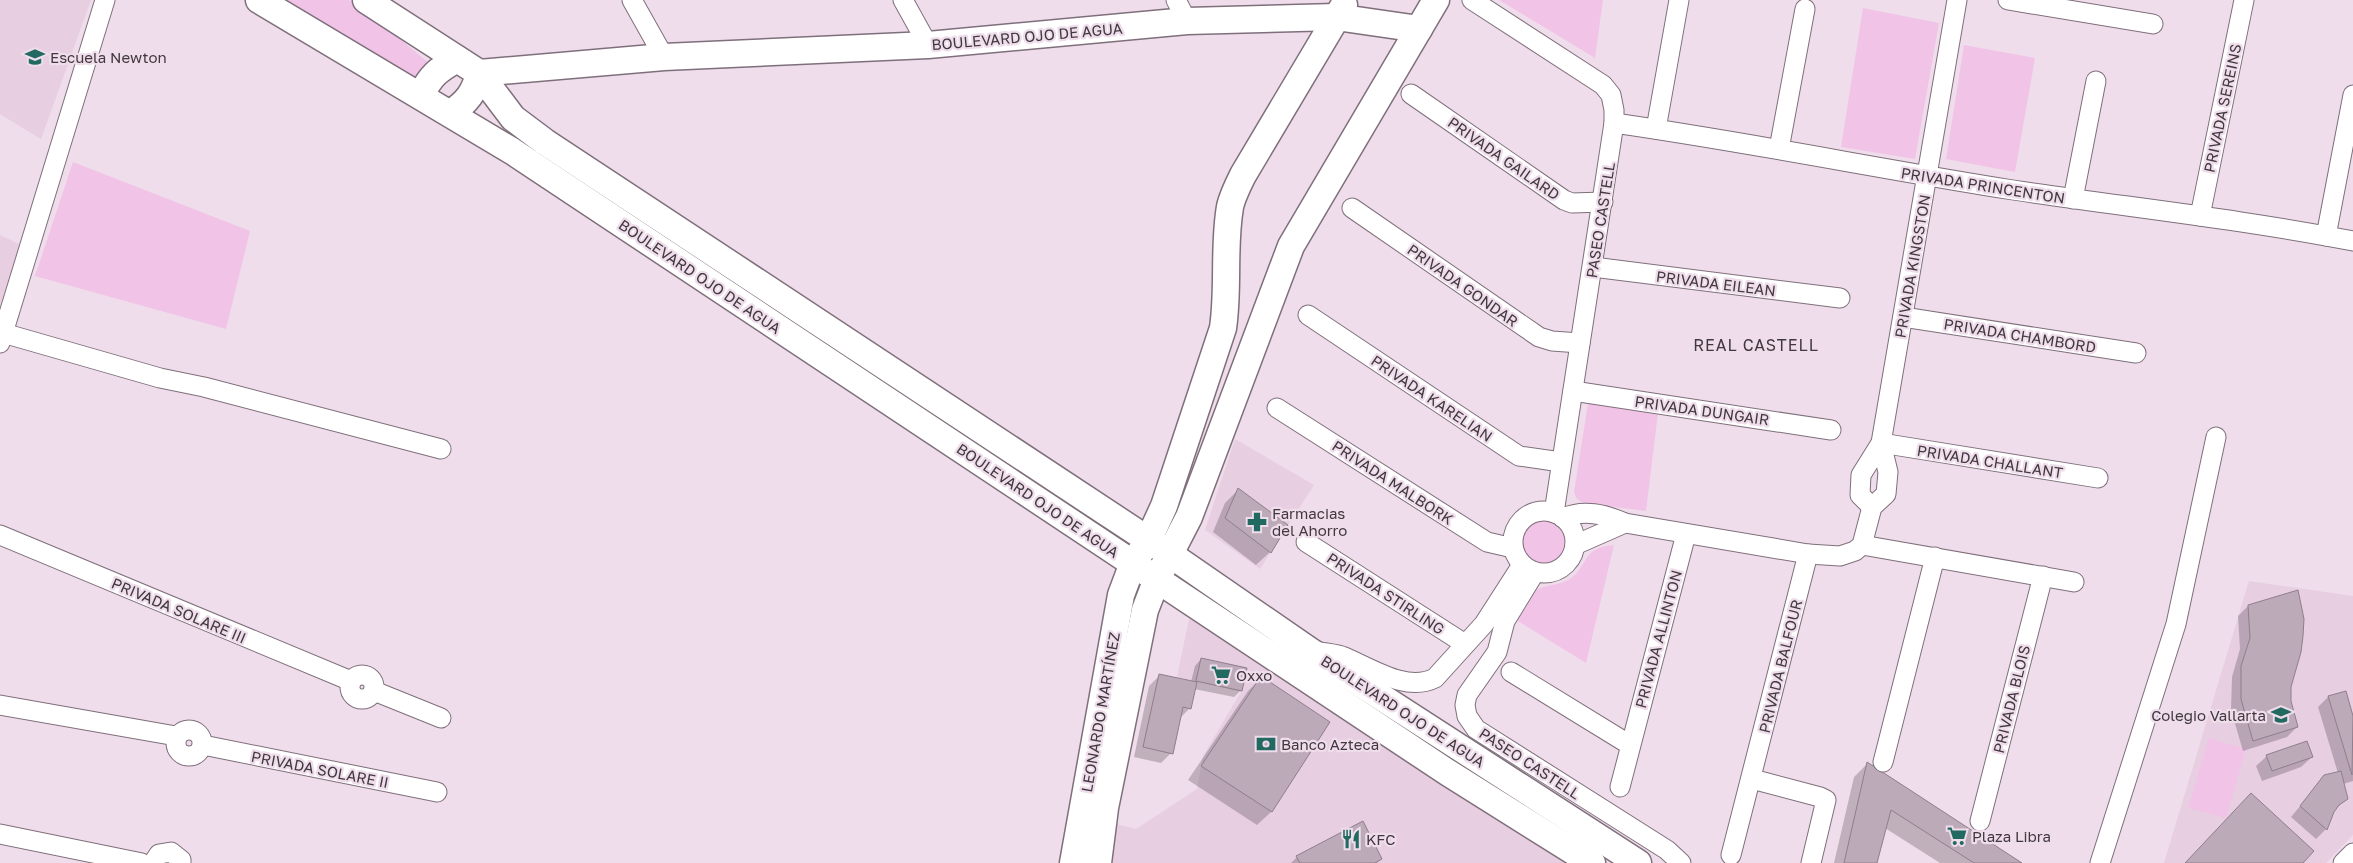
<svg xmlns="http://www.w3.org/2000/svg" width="2353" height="863" font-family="'Golos Text',sans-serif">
<rect width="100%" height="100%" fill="#efddeb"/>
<g fill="#e7cee1">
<polygon points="0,0 91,0 41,139 0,114"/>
<polygon points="0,235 25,247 0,327"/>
<polygon points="1235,439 1314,485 1260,569 1205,530"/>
<polygon points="2249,581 2353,596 2353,835 2326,863 2164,863"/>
<polygon points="1189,619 1251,649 1386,745 1567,863 1111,863 1116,824 1136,829 1197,789 1203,756 1241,692 1177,677"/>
</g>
<g fill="#f1c4e7">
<polygon points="270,0 349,0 366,11 429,63 420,71 414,83"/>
<polygon points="1499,0 1603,0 1595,58"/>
<polygon points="1863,8 1939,23 1915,159 1841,147"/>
<polygon points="1964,45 2035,58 2015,172 1946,159"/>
<polygon points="73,162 250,231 226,329 35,276"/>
<polygon points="1588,403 1658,413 1646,511 1583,503 1577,499 1574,492"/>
<circle cx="1544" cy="542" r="23"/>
<path d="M1614 545 1586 663 1518 621C1521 612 1524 600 1531 593 1540 585 1557 586 1568 580 1590 567 1579 548 1614 545Z"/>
<polygon points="2209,738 2246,749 2226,818 2188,808"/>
</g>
<g fill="#0003">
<polygon points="1238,490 1270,552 1256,565 1213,532 1225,503"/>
<polygon points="2248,606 2289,687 2289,701 2297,727 2287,737 2243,751 2231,710 2232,677 2240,649 2238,616"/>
<polygon points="1201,659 1245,669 1240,691 1234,697 1194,689 1190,708 1180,718 1171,753 1161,763 1134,757 1149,686 1159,676 1191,682 1195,666"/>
<polygon points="1261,678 1328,722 1271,812 1257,825 1188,780 1248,691"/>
<polygon points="2345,692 2353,720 2353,781 2343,784 2347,799 2332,812 2326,829 2316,839 2291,817 2325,776 2338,773 2318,707 2328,697"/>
<polygon points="2267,756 2312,757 2301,767 2262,781 2256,766"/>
<polygon points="1867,764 2020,863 1940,863 1885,828 1876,863 1834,863 1854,777"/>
<polygon points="1297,857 1381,859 1377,863 1291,863"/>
</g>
<g fill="#bcaab8" stroke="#8f7e8b">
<polygon points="1238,488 1288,525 1271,553 1225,518"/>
<polygon points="2298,590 2304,619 2303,636 2301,652 2291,687 2291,701 2298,727 2253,741 2241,699 2241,666 2250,638 2248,605"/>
<polygon points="1201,658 1247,668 1242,691 1196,681"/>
<polygon points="1159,674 1197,682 1191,709 1183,707 1173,754 1143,747"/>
<polygon points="1261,676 1330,722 1272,812 1201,766"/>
<polygon points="2346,691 2353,716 2352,775 2328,696"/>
<polygon points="2307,741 2313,757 2272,771 2266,755"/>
<polygon points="1867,762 2022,863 1974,863 1891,810 1877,863 1844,863"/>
<polygon points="2341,771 2348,799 2339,805 2334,812 2327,830 2300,806 2324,775"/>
<polygon points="2251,793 2314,851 2303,863 2185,863"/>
<polygon points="1363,821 1382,859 1375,863 1300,863 1296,856"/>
</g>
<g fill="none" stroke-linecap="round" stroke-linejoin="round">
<defs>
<g id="street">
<polyline points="632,0 664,57"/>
<polyline points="903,0 928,45"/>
<polyline points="1176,0 1187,21"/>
<polyline points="1472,0 1603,85 1611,95 1614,110 1614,123 1554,513"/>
<polyline points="2008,0 2153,24"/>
<polyline points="1411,94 1564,200 1572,203 1603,202"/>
<path d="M1614 123C1748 142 1880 169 2013 190 2126 207 2240 219 2353 241"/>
<polyline points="1656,129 1679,0"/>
<polyline points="1779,149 1805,9"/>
<polyline points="2073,199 2096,81"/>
<polyline points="1352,208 1539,337 1552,341 1580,343"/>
<polyline points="2200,216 2244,0"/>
<polyline points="2326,236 2353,95"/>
<polyline points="1593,267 1840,298"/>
<polyline points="1308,315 1519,456 1561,462"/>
<polyline points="1903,317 2136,353"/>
<polyline points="3,333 160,378 204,387 441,449"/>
<polyline points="0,343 105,0"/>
<polyline points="1573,391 1831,430"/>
<polyline points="1277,408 1487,542 1513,548"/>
<polyline points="1881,443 2098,478"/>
<polyline points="1872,507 1860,495 1861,475 1881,443"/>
<circle cx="1544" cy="542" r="31"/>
<path d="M1563 518C1584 509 1604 514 1625 523L1808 554 1840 556 1855 551 1862 545 1872 507 1886 494 1888 472 1881 443 1957 0"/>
<polyline points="0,535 351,681"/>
<polyline points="1306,542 1465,644"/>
<polyline points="1575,545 1625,523"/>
<polyline points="1862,545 2074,582"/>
<polyline points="1535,572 1505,621 1497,652 1467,695 1465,705 1467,716 1476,729 1667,850 1681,863"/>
<path d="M1319 652C1327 653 1335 654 1342 656 1370 667 1406 693 1435 678L1484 624 1522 565"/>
<polyline points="1511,672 1630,745"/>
<circle cx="362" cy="687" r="12"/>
<polyline points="374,691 441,718"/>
<polyline points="0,705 176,736"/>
<circle cx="189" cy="743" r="13"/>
<polyline points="203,745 437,792"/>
<polyline points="1883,762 1935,557"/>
<polyline points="1752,779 1820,797 1826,800 1811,863"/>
<polyline points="1620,787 1686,534"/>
<polyline points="1980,821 2043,576"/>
<polyline points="0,834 142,863"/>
<polyline points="1731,855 1808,554"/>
<polyline points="153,863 159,854 171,852 181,860 181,863"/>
<polyline points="2100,863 2176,624 2216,437"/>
<polyline points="2343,863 2353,853"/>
</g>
<g id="secondary">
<polyline points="259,0 512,151 1447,772 1592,863"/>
<polyline points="366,0 479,73 513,118 545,142 1171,555 1310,651 1638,863"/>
<path d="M421 95C431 75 438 70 457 59"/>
<path d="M451 113C467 102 475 92 479 73L664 57 928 45 1187 21 1336 17 1419 29"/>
<path d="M1073 863 1121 595 1133 563 1148 541 1164 506 1223 328C1229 288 1223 247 1230 207 1232 197 1238 185 1243 175L1344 5"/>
<polyline points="1098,863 1105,808 1145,610 1157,579 1189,517 1291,246 1436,0"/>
</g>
</defs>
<use href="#street" stroke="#7f6f7b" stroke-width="21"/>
<use href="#secondary" stroke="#7f6f7b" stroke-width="29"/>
<use href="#street" stroke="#fff" stroke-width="19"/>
<use href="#secondary" stroke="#fff" stroke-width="26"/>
</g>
<defs>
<symbol id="school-bare" viewBox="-9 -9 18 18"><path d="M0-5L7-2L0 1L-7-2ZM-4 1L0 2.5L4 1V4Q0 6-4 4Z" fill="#216961" stroke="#efddeb" stroke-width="2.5" paint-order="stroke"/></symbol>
<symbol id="pharmacy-bare" viewBox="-9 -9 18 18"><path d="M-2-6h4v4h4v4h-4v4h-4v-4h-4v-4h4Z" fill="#216961" stroke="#efddeb" stroke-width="2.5" paint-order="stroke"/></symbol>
<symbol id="supermarket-bare" viewBox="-9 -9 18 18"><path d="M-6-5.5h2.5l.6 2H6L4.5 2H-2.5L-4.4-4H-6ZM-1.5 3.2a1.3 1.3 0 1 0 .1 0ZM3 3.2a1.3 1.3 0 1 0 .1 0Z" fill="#216961" stroke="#efddeb" stroke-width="2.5" paint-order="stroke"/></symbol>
<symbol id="bank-bare" viewBox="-9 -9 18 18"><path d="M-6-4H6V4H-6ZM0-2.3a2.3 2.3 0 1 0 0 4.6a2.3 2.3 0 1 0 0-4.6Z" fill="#216961" stroke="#efddeb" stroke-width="2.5" paint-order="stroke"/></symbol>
<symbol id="restaurant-bare" viewBox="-9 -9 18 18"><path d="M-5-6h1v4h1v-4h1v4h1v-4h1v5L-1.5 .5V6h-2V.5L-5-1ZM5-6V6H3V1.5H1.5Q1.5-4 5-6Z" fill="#216961" stroke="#efddeb" stroke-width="2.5" paint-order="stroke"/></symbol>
</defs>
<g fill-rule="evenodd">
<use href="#school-bare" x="21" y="43" width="28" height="28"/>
<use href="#pharmacy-bare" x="1243" y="508" width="28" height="28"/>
<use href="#supermarket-bare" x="1207" y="661" width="28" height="28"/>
<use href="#school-bare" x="2267" y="701" width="28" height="28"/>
<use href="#bank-bare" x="1252" y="730" width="28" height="28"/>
<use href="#supermarket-bare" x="1943" y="822" width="28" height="28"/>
<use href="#restaurant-bare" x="1337" y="825" width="28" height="28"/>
</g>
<g text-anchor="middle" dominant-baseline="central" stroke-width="4.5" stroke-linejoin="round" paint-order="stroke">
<g font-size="15" fill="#41393f" stroke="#efddeb">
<text transform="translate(1027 36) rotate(-5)">BOULEVARD OJO DE AGUA</text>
<text transform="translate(2222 108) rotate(-78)">PRIVADA SEREINS</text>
<text transform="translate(1504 158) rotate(35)">PRIVADA GAILARD</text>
<text transform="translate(1983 185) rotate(9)">PRIVADA PRINCENTON</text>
<text transform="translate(1600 220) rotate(-81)">PASEO CASTELL</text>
<text transform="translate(1912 266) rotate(-80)">PRIVADA KINGSTON</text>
<text transform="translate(700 276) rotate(34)">BOULEVARD OJO DE AGUA</text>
<text transform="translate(1716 283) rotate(7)">PRIVADA EILEAN</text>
<text transform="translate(1463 285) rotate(35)">PRIVADA GONDAR</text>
<text transform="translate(2020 335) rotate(9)">PRIVADA CHAMBORD</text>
<text transform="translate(1432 398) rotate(34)">PRIVADA KARELIAN</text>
<text transform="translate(1702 410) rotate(8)">PRIVADA DUNGAIR</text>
<text transform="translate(1990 461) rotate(9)">PRIVADA CHALLANT</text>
<text transform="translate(1393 482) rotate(33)">PRIVADA MALBORK</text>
<text transform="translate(1038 500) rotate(34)">BOULEVARD OJO DE AGUA</text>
<text transform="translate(1386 593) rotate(33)">PRIVADA STIRLING</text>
<text transform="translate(179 610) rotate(23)">PRIVADA SOLARE III</text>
<text transform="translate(1658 639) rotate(-75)">PRIVADA ALLINTON</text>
<text transform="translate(1780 666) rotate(-76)">PRIVADA BALFOUR</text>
<text transform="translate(2011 699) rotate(-76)">PRIVADA BLOIS</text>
<text transform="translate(1403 711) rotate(33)">BOULEVARD OJO DE AGUA</text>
<text transform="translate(1100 712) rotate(-80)">LEONARDO MARTÍNEZ</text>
<text transform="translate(1530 763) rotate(33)">PASEO CASTELL</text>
<text transform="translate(320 769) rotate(11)">PRIVADA SOLARE II</text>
</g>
<g font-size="15" fill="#41393f" stroke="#efddeb" text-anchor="start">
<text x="50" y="57">Escuela Newton</text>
<text x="1272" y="513">Farmacias<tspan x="1272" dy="17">del Ahorro</tspan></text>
<text x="1236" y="675">Oxxo</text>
<text x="2266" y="715" text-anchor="end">Colegio Vallarta</text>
<text x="1281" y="744">Banco Azteca</text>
<text x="1972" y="836">Plaza Libra</text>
<text x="1366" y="839">KFC</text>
</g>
<g font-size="16" letter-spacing="1" fill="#41393f" stroke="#efddeb">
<text x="1756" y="345">REAL CASTELL</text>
</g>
</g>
</svg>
